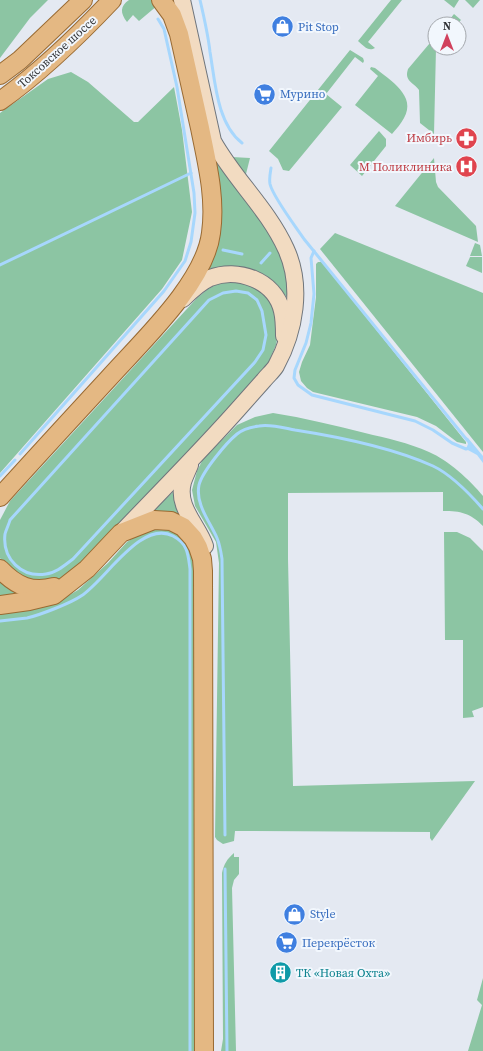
<svg xmlns="http://www.w3.org/2000/svg" width="483" height="1051" font-family="'Source Serif 4',serif">
<rect width="100%" height="100%" fill="#e4e9f2"/>
<g fill="#8cc5a3">
<polygon points="0,0 48,0 30,18 0,58"/>
<path d="M129 0H151L158 5 139 21 133 15 127 22C120 13 120 6 129 0Z"/>
<path d="M391 0H402L368 42 375 48C368 52 364 46 358 41Z"/>
<polygon points="444,0 459,0 454,8"/>
<polygon points="465,0 480,0 473,8"/>
<polygon points="454,14 461,20 457,24 446,24"/>
<path d="M435 37V48H436L434 134 420 123 419 90C413 82 404 81 408 69Z"/>
<polygon points="350,50 363,58 364,61 363,63 355,57 326,94 342,107 289,171 283,170 278,159 269,151"/>
<path d="M371 67 375 68C390 80 417 96 404 118 401 124 396 129 392 134L355 105 378 76 370 69Z"/>
<polygon points="71,72 88,82 134,122 138,122 174,87 182,130 192,212 182,260 162,289 0,473 0,113 48,79"/>
<polygon points="379,131 386,139 386,146 362,176 350,165"/>
<path d="M212 156C238 189 281 236 287 278 288 284 287 291 287 297 282 293 278 286 273 281 262 271 247 267 233 267 226 267 214 271 209 269Z"/>
<polygon points="232,157 250,158 246,174 245,175"/>
<polygon points="434,158 436,182 438,187 476,226 478,242 395,206"/>
<polygon points="335,233 483,293 483,452 320,249"/>
<polygon points="475,243 480,245 482,256 470,256"/>
<polygon points="470,257 482,257 482,273 466,266"/>
<polygon points="318,262 322,262 466,442 466,444 457,442 436,426 417,417 313,392 307,388 301,381 299,372 302,362 310,345 316,297 316,264"/>
<polygon points="223,281 253,284 271,302 279,330 276,345 269,361 258,379 81,564 65,577 45,584 27,582 4,565 0,558 0,520 10,501 197,298 208,289"/>
<path d="M273 413C304 418 334 425 365 433 386 438 409 443 429 452 448 460 470 480 483 496V526C470 513 461 511 443 511V492L288 493V559L293 786 475 781 432 841 430 838V832L235 831 234 841 223 844 217 840 215 837 219 563 216 542 195 506 192 490 197 471 203 459 237 425 255 417Z"/>
<polygon points="174,491 176,491 180,513 179,515 172,512 155,512 154,510"/>
<path d="M157 528C183 531 182 535 195 556L197 1051H0V614L27 610 54 604 78 590 108 563 127 542 144 531Z"/>
<polygon points="444,532 457,532 470,538 483,551 483,707 472,711 474,717 463,718 463,640 445,640"/>
<polygon points="0,582 15,593 16,594 0,598"/>
<path d="M234 853V857H239V874L234 880 232 888 236 1051H221L223 1039 222 873C224 864 227 859 234 853Z"/>
<polygon points="483,978 483,1051 468,1051 482,1005 477,1000"/>
</g>
<polygon fill="#a7d7fd" points="465,437 468,438 483,456 483,463 477,455 466,449 468,444"/>
<g fill="none" stroke-linecap="round" stroke-linejoin="round">
<g stroke="#a7d7fd" stroke-width="3">
<path d="M200 0C204 17 208 34 210 52 215 81 217 124 242 143"/>
<path d="M271 168C270 174 269 179 270 184 273 197 296 227 304 239L467 440"/>
<polyline points="223,250 242,254"/>
<polyline points="314,251 311,258 314,294 311,323 306,343 295,370 294,378 298,385 312,395 415,421 433,430 452,443 466,449 470,448"/>
<polyline points="261,263 270,253"/>
<polyline points="0,265 191,173"/>
<path d="M236 291 248 293 257 300 262 311 266 335 263 350 255 362 73 559C65 565 56 573 46 574 22 578 2 559 5 534 6 530 9 524 10 520L209 300 223 293Z"/>
<polyline points="20,454 164,291 185,261 191,242 195,213 194,193 177,87 164,29 158,19"/>
<polyline points="0,476 15,460"/>
<path d="M0 621C9 620 18 619 27 618 40 615 71 603 81 596 105 581 141 519 173 536 188 544 188 554 190 569V1051"/>
<path d="M225 835 222 559C221 552 220 545 217 538 210 522 195 504 199 485 202 472 226 443 237 434 243 429 251 427 259 426 271 424 284 428 295 430 340 437 391 447 433 466 452 475 469 493 483 509"/>
<polyline points="225,869 227,1051"/>
</g>
<defs>
<g id="secondary">
<path d="M183 299C191 291 199 283 210 278 237 267 275 280 282 311 284 319 284 328 284 336"/>
<path d="M190 465C188 470 185 476 183 482 176 507 198 525 205 546"/>
<path d="M121 533C161 491 202 450 240 407 248 398 256 389 264 380 268 375 273 371 276 366 295 331 303 286 286 249 268 209 234 179 213 141L182 0"/>
</g>
<g id="primary">
<polyline points="0,75 20,60 83,0"/>
<path d="M0 101C41 72 77 37 112 0"/>
<path d="M0 497C36 457 72 418 108 379 141 342 205 283 211 233 216 198 207 163 200 128 193 97 186 66 179 34L172 15 161 0"/>
<path d="M0 569C16 586 32 593 54 587"/>
<polyline points="0,605 29,601 54,595 87,569 121,533 154,520 171,521 183,527 193,538 198,547 202,559 203,571 204,1051"/>
</g>
</defs>
<use href="#secondary" stroke="#6f757c" stroke-width="18"/>
<use href="#primary" stroke="#996a32" stroke-width="20"/>
<use href="#secondary" stroke="#f2dbc1" stroke-width="16"/>
<use href="#primary" stroke="#e4b883" stroke-width="18"/>
</g>
<defs>
<symbol id="shop-disc" viewBox="-11 -11 22 22"><circle r="9.5" fill="#3f7fe0" stroke="#f2f7fd"/><path d="M-5-2.5h2.3a2.7 3.5 0 0 1 5.4 0H5L5.5 6h-11ZM-1.5-2.5h3a1.5 2.3 0 0 0-3 0Z" fill="#fff"/></symbol>
<symbol id="supermarket-disc" viewBox="-11 -11 22 22"><circle r="9.5" fill="#3f7fe0" stroke="#f2f7fd"/><path d="M-6-5.5h2.5l.6 2H6L4.5 2H-2.5L-4.4-4H-6ZM-1.5 3.2a1.3 1.3 0 1 0 .1 0ZM3 3.2a1.3 1.3 0 1 0 .1 0Z" fill="#fff"/></symbol>
<symbol id="pharmacy-disc" viewBox="-11 -11 22 22"><circle r="9.5" fill="#e0444e" stroke="#f2f7fd"/><path d="M-2-6h4v4h4v4h-4v4h-4v-4h-4v-4h4Z" fill="#fff"/></symbol>
<symbol id="hospital-disc" viewBox="-11 -11 22 22"><circle r="9.5" fill="#e0444e" stroke="#f2f7fd"/><path d="M-5-5h3v3.5h4V-5h3V5h-3V1.5h-4V5h-3Z" fill="#fff"/></symbol>
<symbol id="building-disc" viewBox="-11 -11 22 22"><circle r="9.5" fill="#0f9aa8" stroke="#f2f7fd"/><path d="M-4-6H4V6H1V3H-1V6H-4ZM-2.5-4.3h1.7v1.8h-1.7ZM.8-4.3h1.7v1.8H.8ZM-2.5-1h1.7V.8h-1.7ZM.8-1h1.7V.8H.8Z" fill="#fff"/></symbol>
</defs>
<g fill-rule="evenodd">
<use href="#shop-disc" x="270" y="14" width="25" height="25"/>
<use href="#supermarket-disc" x="252" y="82" width="25" height="25"/>
<use href="#pharmacy-disc" x="454" y="126" width="25" height="25"/>
<use href="#hospital-disc" x="454" y="154" width="25" height="25"/>
<use href="#shop-disc" x="282" y="902" width="25" height="25"/>
<use href="#supermarket-disc" x="274" y="930" width="25" height="25"/>
<use href="#building-disc" x="268" y="960" width="25" height="25"/>
</g>
<g text-anchor="middle" dominant-baseline="central" stroke-width="4" stroke-linejoin="round" paint-order="stroke">
<g font-size="12" fill="#366cbe" stroke="#f2f7fd" text-anchor="start">
<text x="298" y="27">Pit Stop</text>
<text x="280" y="94">Мурино</text>
<text x="310" y="914">Style</text>
<text x="302" y="943">Перекрёсток</text>
</g>
<g font-size="12" fill="#303235" stroke="#f2f7fd">
<text transform="translate(57 52) rotate(-42)">Токсовское шоссе</text>
</g>
<g font-size="12" fill="#be3a42" stroke="#f2f7fd" text-anchor="end">
<text x="452" y="138">Имбирь</text>
<text x="452" y="167">М Поликлиника</text>
</g>
<g font-size="12" fill="#0d838f" stroke="#f2f7fd" text-anchor="start">
<text x="296" y="973">ТК «Новая Охта»</text>
</g>
</g>
<g transform="translate(447 36)"><circle r="19" fill="#f2f7fd" stroke="#a4a8ad"/>
<path d="M0-3L7 15L0 10L-7 15Z" fill="#d1415d"/>
<text y="-6" font-size="11" font-weight="bold" text-anchor="middle" fill="#303235">N</text>
</g>
</svg>
